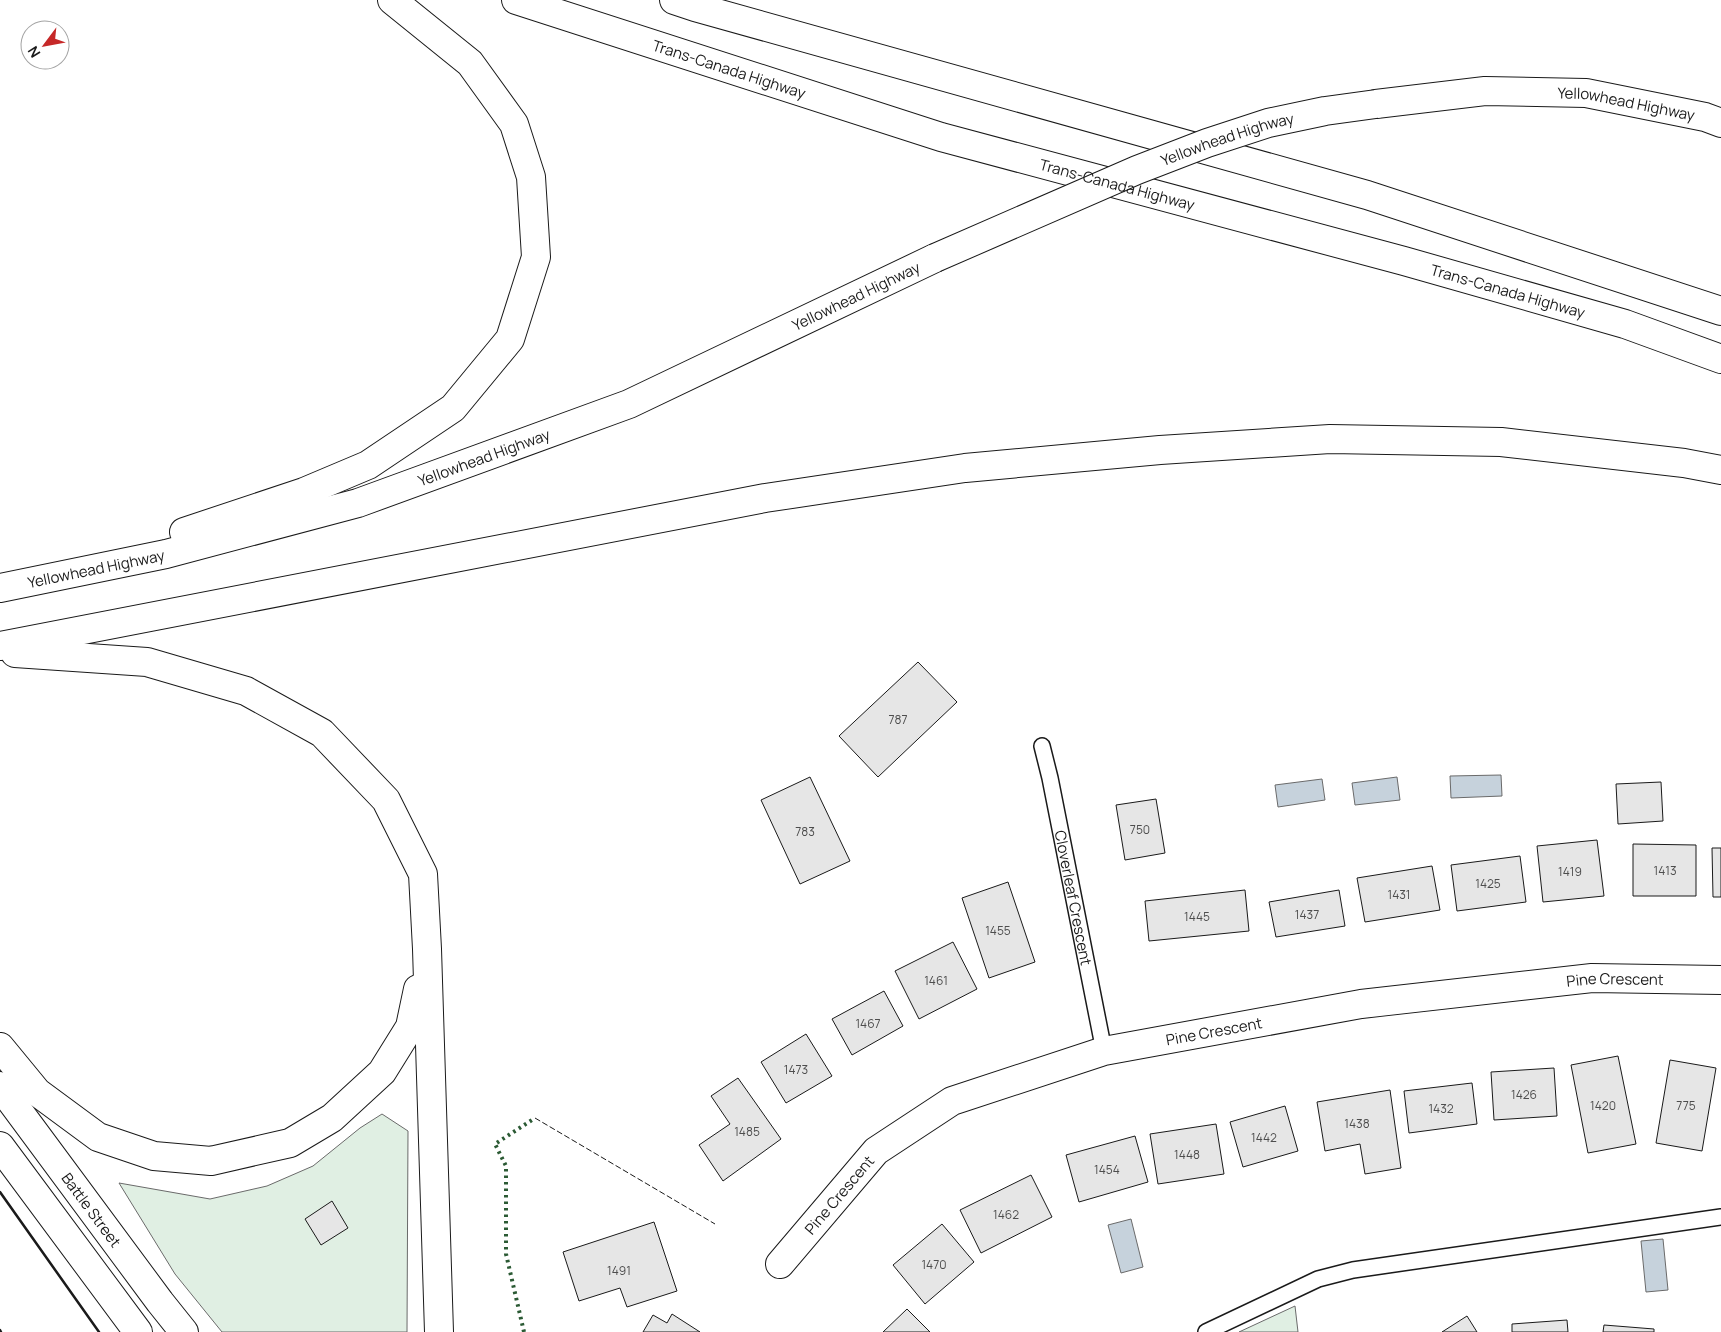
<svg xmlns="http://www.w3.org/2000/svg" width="1721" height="1332" font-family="Manrope,sans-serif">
<rect width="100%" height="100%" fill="#fff"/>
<g fill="#e0efe3" stroke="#6a6a6a">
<polygon points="382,1114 408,1131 407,1332 222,1332 175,1274 119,1183 210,1199 267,1186 313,1166 360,1128"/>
<polygon points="1295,1306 1298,1332 1239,1332"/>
</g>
<g fill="#c6d2dc" stroke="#6a6a6a">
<polygon points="1501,775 1502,796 1451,798 1450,776"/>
<polygon points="1397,777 1400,800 1355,805 1352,783"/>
<polygon points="1322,779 1325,800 1278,807 1275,785"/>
<polygon points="1131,1219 1143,1267 1121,1273 1108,1225"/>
<polygon points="1663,1239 1668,1290 1646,1292 1641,1241"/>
</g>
<g fill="#e6e6e6" stroke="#1a1a1a">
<polygon points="918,662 957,702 878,777 839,736"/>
<polygon points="810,777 850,861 800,884 761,800"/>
<polygon points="1661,782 1663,821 1618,824 1616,784"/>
<polygon points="1156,799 1165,853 1125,860 1116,805"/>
<polygon points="1597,840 1604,896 1543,902 1537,846"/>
<polygon points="1633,844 1696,845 1696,896 1633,896"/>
<polygon points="1712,848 1721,848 1721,897 1713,897"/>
<polygon points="1520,856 1526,902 1457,911 1451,865"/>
<polygon points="1432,866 1440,910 1365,922 1357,878"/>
<polygon points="1008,882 1035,962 989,978 962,898"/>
<polygon points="1245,890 1249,931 1149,941 1145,901"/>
<polygon points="1339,890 1345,926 1276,937 1269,902"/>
<polygon points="953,942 977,989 919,1019 895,971"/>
<polygon points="884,991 903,1026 852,1055 832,1019"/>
<polygon points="806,1034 832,1076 786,1103 761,1062"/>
<polygon points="1618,1056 1636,1144 1588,1153 1571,1065"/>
<polygon points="1670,1060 1716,1068 1702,1151 1656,1143"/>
<polygon points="1554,1068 1557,1116 1494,1120 1491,1072"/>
<polygon points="738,1078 781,1139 723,1181 699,1145 730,1124 711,1096"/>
<polygon points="1472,1083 1477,1124 1409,1133 1404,1091"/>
<polygon points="1390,1090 1401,1168 1365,1174 1360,1144 1325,1151 1317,1102"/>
<polygon points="1285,1106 1298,1151 1243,1167 1230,1122"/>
<polygon points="1216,1124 1224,1174 1158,1184 1150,1134"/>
<polygon points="1135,1136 1148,1182 1079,1202 1066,1155"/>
<polygon points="1031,1175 1052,1217 981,1253 960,1210"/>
<polygon points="332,1201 348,1228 321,1245 305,1219"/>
<polygon points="654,1222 677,1291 627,1307 620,1288 579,1301 563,1252"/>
<polygon points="942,1224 974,1262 925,1304 893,1265"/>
<polygon points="907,1309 930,1332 883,1332"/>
<polygon points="672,1314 700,1332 643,1332 653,1315 667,1323"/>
<polygon points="1467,1316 1477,1332 1442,1332"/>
<polygon points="1567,1320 1568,1332 1512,1332 1512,1324"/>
<polygon points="1604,1325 1654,1329 1654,1332 1603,1332"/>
</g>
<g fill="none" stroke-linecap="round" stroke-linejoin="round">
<defs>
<g id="service">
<path id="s1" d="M1042 746 1050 778 1104 1051"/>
<polyline points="1206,1332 1318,1279 1353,1270 1721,1217"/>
</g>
<g id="minor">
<path id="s2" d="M780 1264 876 1151 952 1101 1104 1051 1361 1004 1592 978 1721 980"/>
</g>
<g id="secondary">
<path id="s3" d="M0 1086 160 1302 184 1332"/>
<polyline points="0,1146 138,1332"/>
</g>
<g id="motorway">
<path id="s4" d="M516 0 941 137 1404 261 1625 324 1721 359"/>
<polyline points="674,0 695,7 1367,195 1721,311"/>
<path id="s5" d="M1376 104 1485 91 1586 93 1705 117 1721 123"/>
<polyline points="184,532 304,492 368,465 453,408 510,339 536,257 531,177 514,124 470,63 392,0"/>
<path id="s6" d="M0 588 166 554 358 503 629 404 935 258"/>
<polyline points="0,646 765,498 965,468 1160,450 1330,439 1501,442 1684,463 1721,470"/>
<polyline points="15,653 147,662 246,691 322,733 386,800 423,874 427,949 439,1332"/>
<polyline points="0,1047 37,1092 98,1137 154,1156 211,1161 290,1143 332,1118 382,1072 410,1027 418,989"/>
</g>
</defs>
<use href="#service" stroke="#1a1a1a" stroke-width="18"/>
<use href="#minor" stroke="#1a1a1a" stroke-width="30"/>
<use href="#secondary" stroke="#1a1a1a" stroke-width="30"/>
<use href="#motorway" stroke="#1a1a1a" stroke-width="30"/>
<use href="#service" stroke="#fff" stroke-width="15"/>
<use href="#minor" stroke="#fff" stroke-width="28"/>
<use href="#secondary" stroke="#fff" stroke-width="28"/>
<use href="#motorway" stroke="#fff" stroke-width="28"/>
<defs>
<g id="motorway-bridge">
<path id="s7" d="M935 258 1137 170 1207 143 1268 123 1325 111 1376 104"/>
</g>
</defs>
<use href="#motorway-bridge" stroke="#1a1a1a" stroke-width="30" stroke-linecap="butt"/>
<use href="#motorway-bridge" stroke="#fff" stroke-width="28"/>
<polyline stroke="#2b5a34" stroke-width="4" stroke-dasharray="2.5 4" stroke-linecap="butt" points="524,1332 506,1254 506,1166 495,1144 535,1118"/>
<polyline stroke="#1a1a1a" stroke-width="1" stroke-dasharray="6 2.5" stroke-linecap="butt" points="535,1118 715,1224"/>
<g stroke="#1a1a1a" stroke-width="2.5">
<polyline points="0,1192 99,1332"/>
<polyline points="0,1330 1,1332"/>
</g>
</g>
<g text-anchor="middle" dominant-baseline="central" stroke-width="4" stroke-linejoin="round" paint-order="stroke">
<g font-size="12" fill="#4d4d4d">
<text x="898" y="719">787</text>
<text x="1140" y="829">750</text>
<text x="805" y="831">783</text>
<text x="1665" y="870">1413</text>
<text x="1570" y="871">1419</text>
<text x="1488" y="883">1425</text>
<text x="1399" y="894">1431</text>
<text x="1307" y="914">1437</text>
<text x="1197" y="916">1445</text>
<text x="998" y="930">1455</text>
<text x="936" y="980">1461</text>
<text x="868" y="1023">1467</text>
<text x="796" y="1069">1473</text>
<text x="1524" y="1094">1426</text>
<text x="1603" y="1105">1420</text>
<text x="1686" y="1105">775</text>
<text x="1441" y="1108">1432</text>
<text x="1357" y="1123">1438</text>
<text x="747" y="1131">1485</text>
<text x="1264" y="1137">1442</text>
<text x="1187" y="1154">1448</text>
<text x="1107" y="1169">1454</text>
<text x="1006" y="1214">1462</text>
<text x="934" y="1264">1470</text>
<text x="619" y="1270">1491</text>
</g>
<g font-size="15" fill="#1a1a1a" stroke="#fff">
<text stroke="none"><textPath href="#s4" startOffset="224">Trans-Canada Highway</textPath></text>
<text stroke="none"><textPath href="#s5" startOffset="252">Yellowhead Highway</textPath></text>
<text stroke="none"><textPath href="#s7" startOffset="316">Yellowhead Highway</textPath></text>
<text stroke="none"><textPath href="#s4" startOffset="629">Trans-Canada Highway</textPath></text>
<text stroke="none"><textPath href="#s4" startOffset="1034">Trans-Canada Highway</textPath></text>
<text stroke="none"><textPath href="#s6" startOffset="908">Yellowhead Highway</textPath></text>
<text stroke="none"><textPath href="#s6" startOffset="502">Yellowhead Highway</textPath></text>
<text stroke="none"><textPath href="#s6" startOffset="98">Yellowhead Highway</textPath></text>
<text stroke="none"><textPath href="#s1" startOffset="155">Cloverleaf Crescent</textPath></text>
<text stroke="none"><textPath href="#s2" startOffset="916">Pine Crescent</textPath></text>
<text stroke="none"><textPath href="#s2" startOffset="511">Pine Crescent</textPath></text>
<text stroke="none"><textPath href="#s2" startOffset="91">Pine Crescent</textPath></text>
<text stroke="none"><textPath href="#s3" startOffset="154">Battle Street</textPath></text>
</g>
</g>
<g transform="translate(45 45) rotate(238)"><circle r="24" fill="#ffffff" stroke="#a3a3a3"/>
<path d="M0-4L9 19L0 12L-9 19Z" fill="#c62828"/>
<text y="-8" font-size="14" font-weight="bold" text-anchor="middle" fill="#1a1a1a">N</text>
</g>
</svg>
